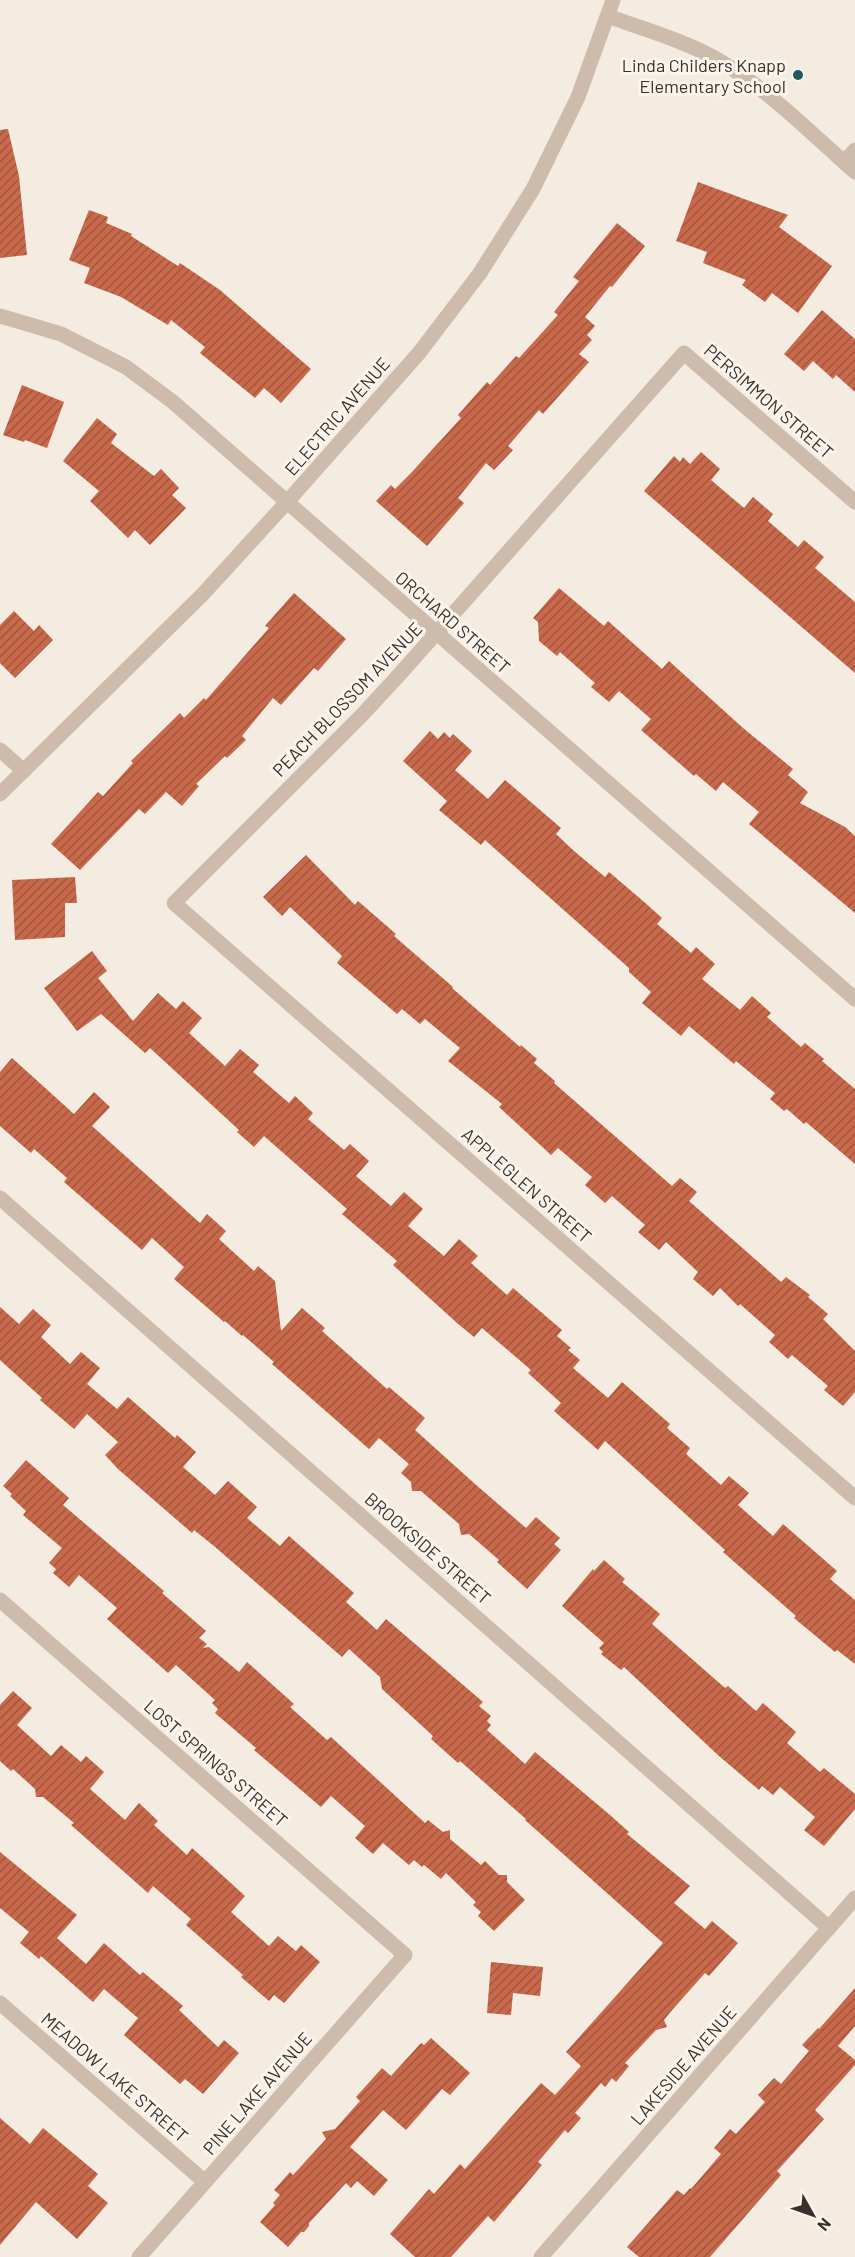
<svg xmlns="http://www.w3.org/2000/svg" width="855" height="2257" font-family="Barlow,sans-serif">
<defs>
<pattern id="building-hatch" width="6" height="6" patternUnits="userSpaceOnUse" patternTransform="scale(1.5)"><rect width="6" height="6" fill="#c8694b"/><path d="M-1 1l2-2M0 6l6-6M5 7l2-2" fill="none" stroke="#a4573f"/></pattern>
</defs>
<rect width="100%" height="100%" fill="#f4ebe1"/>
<g fill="url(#building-hatch)">
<polygon points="8,129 19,176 27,255 0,258 0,130"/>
<polygon points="698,182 788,215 779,227 832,266 798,313 772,293 765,302 742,285 746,280 703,263 707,252 676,241"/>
<polygon points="89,210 108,217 106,223 132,234 131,236 178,266 180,263 220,290 311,369 281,403 264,388 255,398 200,353 205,347 171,320 168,325 121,297 84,283 90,268 69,260"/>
<polygon points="617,223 645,246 612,287 610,286 585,317 595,326 587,335 592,340 579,354 589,362 543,414 539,410 508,446 513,450 494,470 486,463 458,498 464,503 427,546 376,501 391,485 395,489 411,473 461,418 458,415 487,382 490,385 516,356 519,358 558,315 554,312 579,281 573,277"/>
<polygon points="822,310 855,339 855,392 836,375 833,379 813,361 804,371 784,354"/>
<polygon points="22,385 64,402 47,448 25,440 24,442 3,435"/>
<polygon points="97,418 117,434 111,443 154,476 161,469 179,488 172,495 186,508 150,545 135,530 128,538 90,501 99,491 63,461"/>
<polygon points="701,452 720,469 711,480 744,508 753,497 773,514 768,521 798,547 804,540 824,557 815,568 855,602 855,673 644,491 674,456 680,462 683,457 690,464"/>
<polygon points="559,588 604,626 608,621 662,669 669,661 743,728 793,769 788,775 808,792 800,803 845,827 855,836 855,913 749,824 759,812 723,782 716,791 696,774 694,776 641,730 651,719 619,691 609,702 591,687 595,683 560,652 557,656 539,641 538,622 533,618"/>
<polygon points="294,593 346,639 318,671 314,668 281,705 273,698 242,736 246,740 227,758 225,756 196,784 199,786 182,806 166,792 145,814 139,809 80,870 51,844 98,792 103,796 133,763 131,761 180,713 184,718 204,698 206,700 269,628 265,626"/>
<polygon points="14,611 34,631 39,625 53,640 15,678 0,663 0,625"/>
<polygon points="430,731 438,739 444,732 450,738 453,734 472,751 455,770 488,799 505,780 561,828 556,834 574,851 605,877 609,872 643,901 662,918 657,924 691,953 696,947 715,964 702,979 740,1010 752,996 771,1013 767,1017 801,1047 805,1043 824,1059 822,1061 855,1089 855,1164 806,1122 804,1124 787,1109 784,1111 770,1099 775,1093 736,1061 734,1064 689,1026 681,1036 642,1003 651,992 629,972 629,968 485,840 481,845 439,810 447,801 403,761"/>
<polygon points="306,855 355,905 358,901 396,934 394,936 453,987 452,988 520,1047 521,1045 537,1059 534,1063 555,1081 554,1083 672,1186 680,1178 697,1192 689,1201 781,1282 786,1277 810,1295 808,1297 828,1314 823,1319 855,1351 855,1392 843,1406 824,1390 828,1386 792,1355 788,1359 769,1342 775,1335 740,1304 738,1306 720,1288 713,1296 693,1279 698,1272 666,1242 659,1250 638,1232 645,1225 612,1196 605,1203 585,1185 592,1177 558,1148 551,1155 499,1107 502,1104 448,1061 460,1048 425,1019 420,1024 402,1009 397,1014 337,963 342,956 290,907 282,916 263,897"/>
<polygon points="75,877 77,903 65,903 65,937 15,940 12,880"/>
<polygon points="92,951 107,971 98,978 133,1021 158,993 176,1009 183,1001 202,1018 189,1033 225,1066 240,1049 259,1065 253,1072 289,1103 295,1096 313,1113 308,1119 344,1150 350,1144 369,1161 356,1176 391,1206 404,1192 423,1209 408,1226 444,1256 459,1239 478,1256 471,1263 507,1295 513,1288 562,1330 557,1336 571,1348 568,1350 580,1360 573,1368 608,1398 622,1382 670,1424 667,1428 690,1448 686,1454 721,1485 729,1476 749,1493 738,1505 773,1536 783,1524 837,1571 830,1579 855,1600 855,1664 837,1650 835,1652 794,1618 796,1616 723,1552 725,1550 605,1441 598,1450 554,1411 561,1403 528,1373 531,1370 482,1328 474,1337 457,1323 393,1265 397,1261 342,1214 347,1209 264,1136 254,1147 237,1132 239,1130 150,1048 145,1053 101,1014 77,1031 44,988"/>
<polygon points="12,1058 74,1114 94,1092 110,1107 92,1126 200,1223 207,1214 226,1231 219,1239 254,1271 258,1266 275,1281 281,1331 302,1308 325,1328 322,1331 387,1389 389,1387 425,1418 415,1430 475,1484 526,1528 536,1517 560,1538 554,1544 561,1550 527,1589 497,1562 499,1560 469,1534 461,1535 459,1524 421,1491 412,1491 411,1482 401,1473 409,1464 379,1438 369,1449 272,1364 274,1362 243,1335 242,1336 225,1321 224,1322 174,1279 184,1267 152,1238 142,1250 64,1182 67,1178 34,1149 31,1153 0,1126 0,1072"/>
<polygon points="0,1307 19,1324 33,1309 51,1325 41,1337 70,1364 81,1352 100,1368 87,1384 117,1409 128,1397 175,1438 177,1435 196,1452 183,1467 215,1495 228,1481 257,1507 247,1518 280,1546 289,1536 354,1593 346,1602 377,1630 386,1619 483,1702 479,1706 491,1716 487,1721 491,1725 487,1730 525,1764 535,1752 610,1815 629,1832 627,1834 690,1886 674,1903 705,1929 712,1921 738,1943 709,1976 705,1973 673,2009 664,2020 667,2027 656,2030 625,2063 629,2066 616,2082 612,2078 605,2087 601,2083 575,2113 581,2118 568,2133 565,2130 538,2162 542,2165 494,2222 488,2216 451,2257 415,2257 390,2234 429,2189 434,2194 460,2164 465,2169 541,2083 555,2095 581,2066 566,2052 663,1943 525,1820 526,1819 460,1761 458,1763 431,1739 433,1736 382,1689 380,1677 349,1649 342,1657 214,1546 194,1530 192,1533 118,1469 105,1455 118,1442 87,1414 74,1429 40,1400 42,1398 0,1360"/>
<polygon points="26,1460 69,1498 63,1505 164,1591 162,1593 206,1631 199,1638 207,1644 203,1648 209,1647 239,1672 247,1662 294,1704 290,1707 327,1740 331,1737 425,1823 428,1820 443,1832 450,1830 450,1839 481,1865 485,1861 499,1875 507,1875 507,1882 525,1900 494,1931 478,1916 481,1912 473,1905 476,1902 446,1873 441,1879 424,1865 422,1867 414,1860 409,1865 383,1843 373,1854 355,1838 365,1826 331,1796 321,1807 254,1750 256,1748 215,1713 218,1709 212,1703 215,1700 176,1665 168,1673 107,1619 117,1608 79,1575 69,1587 53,1573 56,1569 49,1563 62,1548 23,1515 26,1511 10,1496 12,1494 3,1486"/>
<polygon points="604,1560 625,1579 622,1582 660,1614 652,1624 725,1688 728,1686 756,1711 763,1703 796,1732 787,1743 820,1772 824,1768 855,1794 855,1809 824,1846 804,1830 815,1817 780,1787 773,1795 762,1786 759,1790 719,1756 624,1667 621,1670 601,1654 603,1652 599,1648 604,1643 562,1606 593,1569 594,1571"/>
<polygon points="13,1691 32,1708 17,1725 51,1756 61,1745 81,1762 86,1756 104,1772 90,1789 125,1820 139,1803 158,1821 154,1825 187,1855 192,1848 211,1865 245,1896 231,1912 269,1946 278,1936 296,1951 301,1945 320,1962 284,2003 274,1995 269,2001 241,1977 243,1975 186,1925 191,1919 153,1886 148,1893 71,1825 74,1823 43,1797 36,1797 35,1789 13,1769 11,1771 0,1761 0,1705"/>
<polygon points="0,1852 77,1915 57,1938 86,1964 104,1943 140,1975 143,1972 183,2006 179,2010 218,2047 224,2040 239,2053 203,2094 185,2079 180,2084 124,2035 138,2018 104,1989 93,2002 41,1956 39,1959 20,1943 29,1932 0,1908"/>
<polygon points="491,1962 543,1967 540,1996 513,1993 511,2015 487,2013"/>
<polygon points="855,1988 855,2026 838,2046 855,2060 855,2065 815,2110 824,2119 777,2171 781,2175 710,2257 639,2257 627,2247 677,2190 684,2195 690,2188 691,2189 721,2154 714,2148 730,2129 736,2134 765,2102 758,2095 774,2078 781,2084 809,2051 802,2045 818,2028 819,2029"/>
<polygon points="431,2038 470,2073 450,2095 442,2089 406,2130 383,2110 350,2147 388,2180 374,2196 357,2181 351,2188 346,2183 309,2223 309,2226 304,2232 301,2232 288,2247 260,2222 275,2205 273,2203 280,2195 274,2190 290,2172 293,2175 326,2139 322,2132 335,2129 360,2101 356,2097 382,2068 391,2076 421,2043 424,2045"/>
<polygon points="0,2118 30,2144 43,2128 98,2174 88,2186 108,2203 77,2239 36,2202 0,2245"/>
</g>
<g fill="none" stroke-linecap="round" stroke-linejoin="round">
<g stroke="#cdbbac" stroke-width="15">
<path d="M608 16C645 30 686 41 720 61 770 91 812 134 855 172"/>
<polyline points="844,162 855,150"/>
<polyline points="0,316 61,334 126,367 173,402 855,999"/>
<polyline points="855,502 684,353 399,675 362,715 174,903 855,1498"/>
<polyline points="0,750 24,771"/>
<polyline points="0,794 203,594 287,502 419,353 480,273 533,189 578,97 613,0"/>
<polyline points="0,1198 829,1928"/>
<polyline points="0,1600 405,1955 139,2257"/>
<polyline points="0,2003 205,2182"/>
<polyline points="541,2257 855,1898"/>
</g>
</g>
<circle fill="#1f5a5e" stroke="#fbf5ee" stroke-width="2" cx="798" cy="75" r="6"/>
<g text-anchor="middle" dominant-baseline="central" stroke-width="6" stroke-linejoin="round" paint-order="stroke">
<g font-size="18" fill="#3b302b" stroke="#fbf5ee" text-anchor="end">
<text x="786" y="65">Linda Childers Knapp<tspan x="786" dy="21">Elementary School</tspan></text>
</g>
<g font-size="18" fill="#3b302b" stroke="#fbf5ee">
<text transform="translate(769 401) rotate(41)">PERSIMMON STREET</text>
<text transform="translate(337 416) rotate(-49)">ELECTRIC AVENUE</text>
<text transform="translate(453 622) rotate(41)">ORCHARD STREET</text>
<text transform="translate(347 699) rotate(-46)">PEACH BLOSSOM AVENUE</text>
<text transform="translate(527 1185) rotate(41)">APPLEGLEN STREET</text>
<text transform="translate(428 1548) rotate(41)">BROOKSIDE STREET</text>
<text transform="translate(216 1763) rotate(41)">LOST SPRINGS STREET</text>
<text transform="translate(683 2065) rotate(-49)">LAKESIDE AVENUE</text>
<text transform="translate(115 2077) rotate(41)">MEADOW LAKE STREET</text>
<text transform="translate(257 2093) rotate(-49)">PINE LAKE AVENUE</text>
</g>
</g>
<g transform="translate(813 2215) rotate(130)" stroke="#fbf5ee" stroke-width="4.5" paint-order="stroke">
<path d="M0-4.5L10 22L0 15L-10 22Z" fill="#3b302b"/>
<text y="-9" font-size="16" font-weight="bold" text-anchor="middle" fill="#3b302b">N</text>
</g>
</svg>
